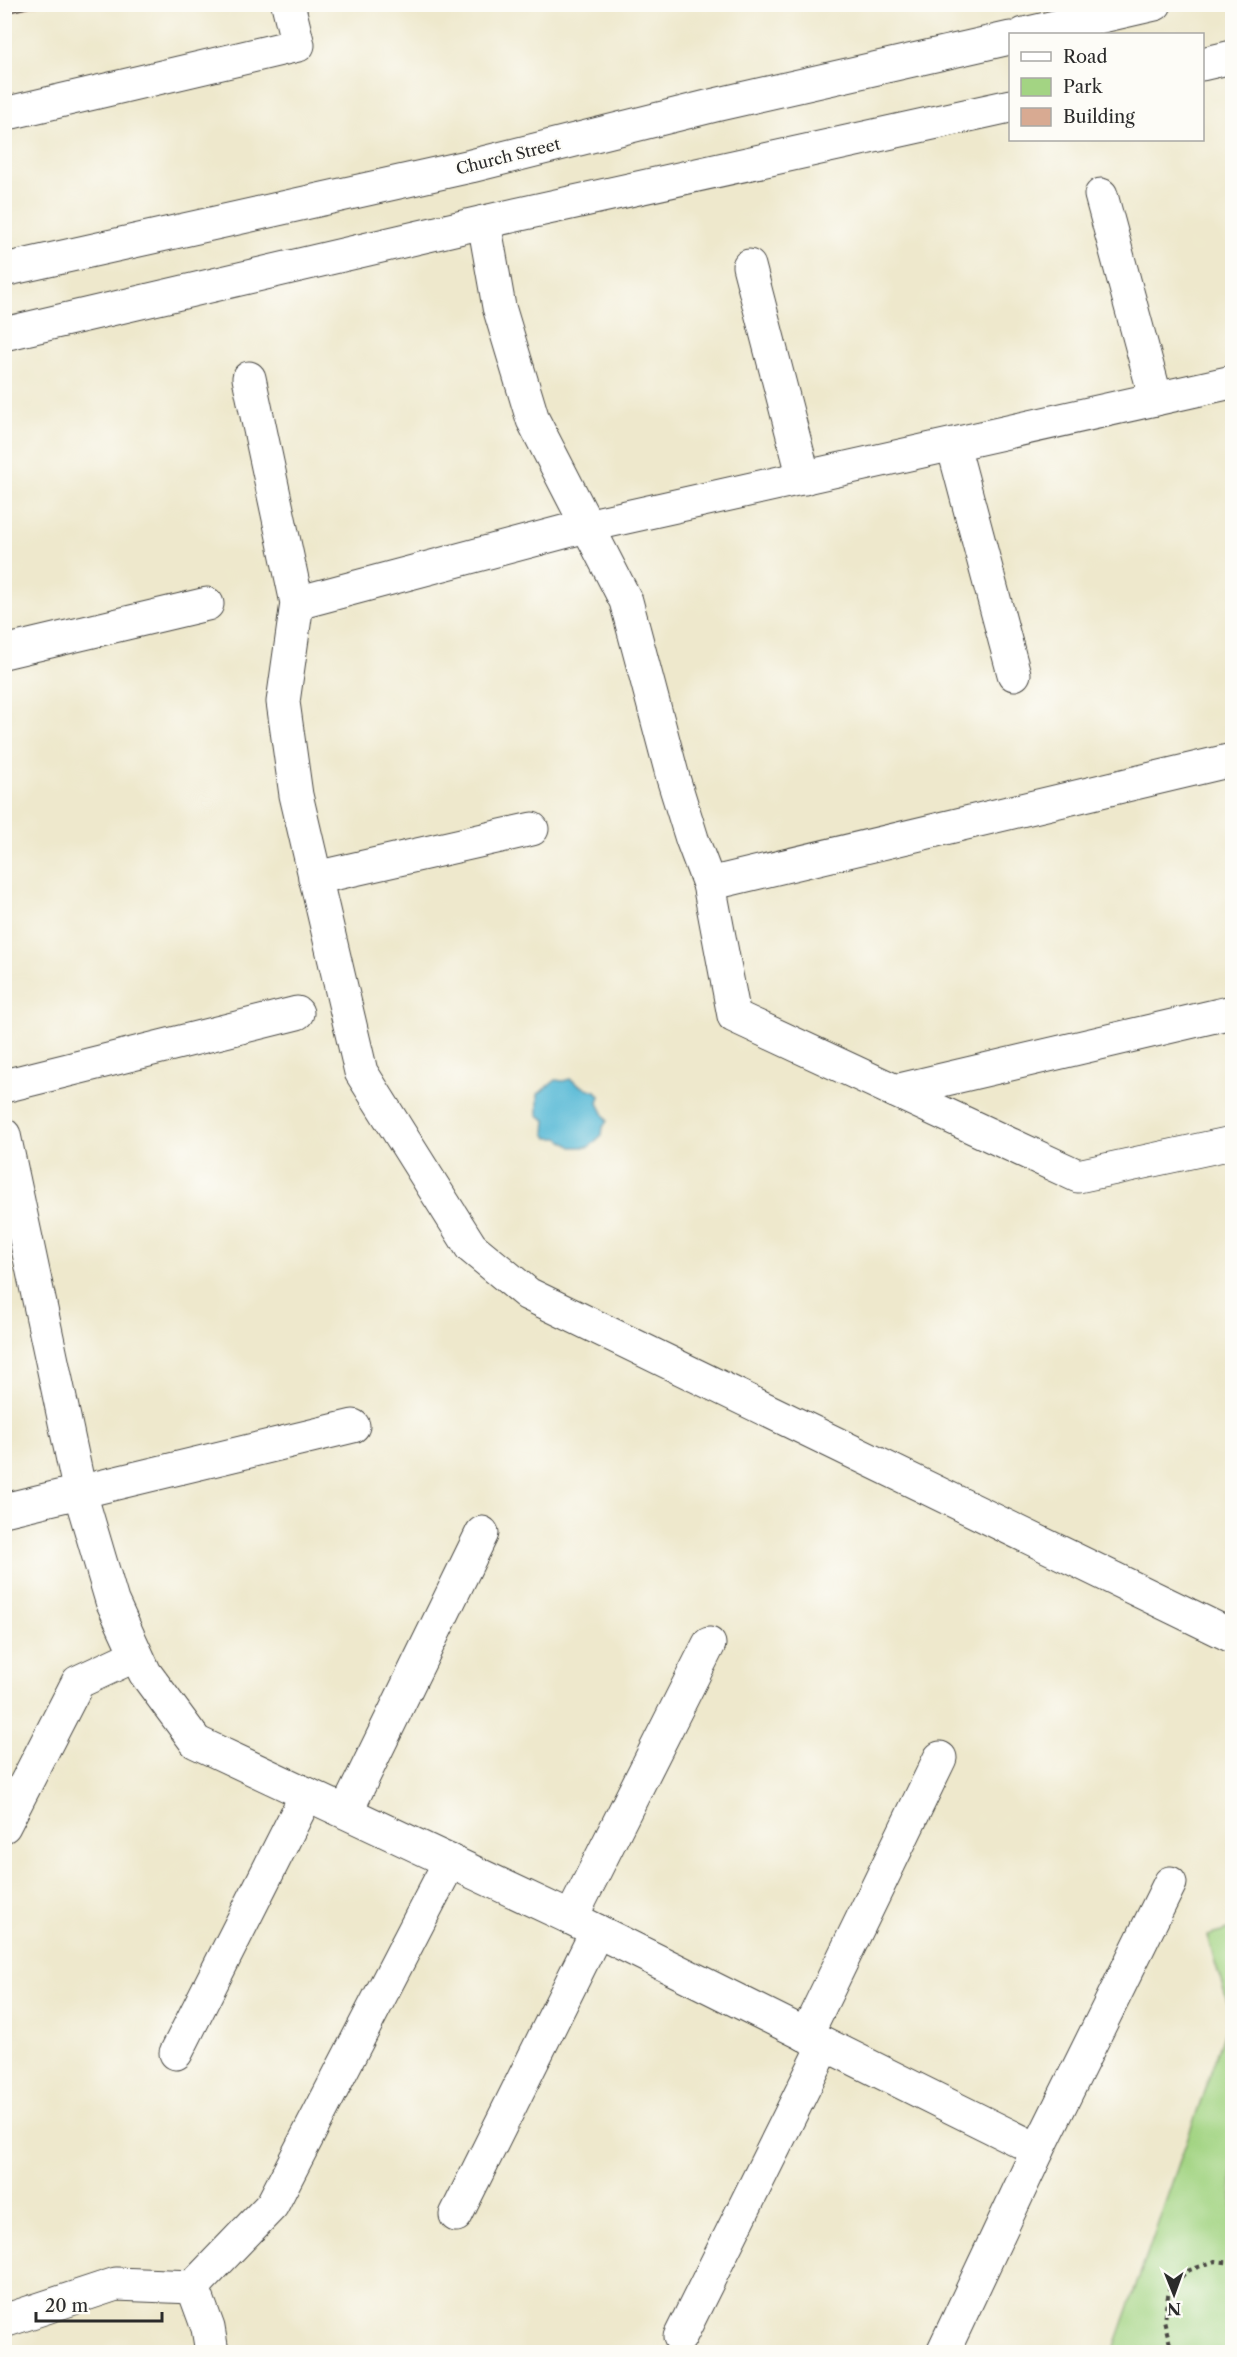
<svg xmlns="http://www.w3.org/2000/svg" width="1237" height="2357" font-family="'Libre Caslon Text',serif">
<rect width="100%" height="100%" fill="#fdfcf7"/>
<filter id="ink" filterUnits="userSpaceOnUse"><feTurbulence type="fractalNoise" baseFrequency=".0167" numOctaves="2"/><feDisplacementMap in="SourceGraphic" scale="12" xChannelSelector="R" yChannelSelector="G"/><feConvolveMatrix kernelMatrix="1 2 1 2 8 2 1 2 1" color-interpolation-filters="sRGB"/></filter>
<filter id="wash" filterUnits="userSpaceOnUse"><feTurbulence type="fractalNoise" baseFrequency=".008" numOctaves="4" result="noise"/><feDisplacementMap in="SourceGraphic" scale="24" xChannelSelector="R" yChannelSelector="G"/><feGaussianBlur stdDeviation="1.35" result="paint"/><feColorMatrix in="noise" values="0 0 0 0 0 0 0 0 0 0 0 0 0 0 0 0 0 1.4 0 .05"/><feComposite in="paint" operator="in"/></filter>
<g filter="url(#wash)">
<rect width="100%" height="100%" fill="#eee8cc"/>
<polygon fill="#a3d483" stroke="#678057" stroke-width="1.5" points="1232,1929 1232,2352 1113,2352 1231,2014 1207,1936"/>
<polygon fill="#57b9d6" stroke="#417280" stroke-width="1.5" points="570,1079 583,1087 596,1091 600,1096 598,1103 607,1121 603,1127 602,1135 589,1147 572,1147 559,1138 548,1138 545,1133 546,1120 538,1115 538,1094 556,1080 563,1081"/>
<g id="blocks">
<polygon fill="#d8aa92" points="6,4 39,4 39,5 10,12"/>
</g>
</g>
<g filter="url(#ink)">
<use href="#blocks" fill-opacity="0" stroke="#484743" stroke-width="1.5"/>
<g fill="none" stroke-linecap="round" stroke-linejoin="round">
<defs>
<g id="minor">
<polyline points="4,114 298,45 288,4"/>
<polyline points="1101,195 1156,399"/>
<polyline points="484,222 499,307 533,420 626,601 673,778 692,839 709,884 734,1016 1078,1176 1232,1143"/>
<polyline points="749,266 804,478"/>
<polyline points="249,378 297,603 283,702 296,795 361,1072 471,1247 528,1294 1232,1636"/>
<polyline points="953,445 1014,674"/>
<polyline points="297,603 586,526 1232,382"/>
<polyline points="4,652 207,604"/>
<polyline points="315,878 532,829"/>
<polyline points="709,884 1232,760"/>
<polyline points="4,1086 297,1013"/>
<polyline points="895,1091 1232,1012"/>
<polyline points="4,1135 80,1493 112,1601 145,1673 196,1742 571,1918 1038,2150 1170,1883"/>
<polyline points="4,1510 353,1426"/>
<polyline points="346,1812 482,1533"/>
<polyline points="4,1826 78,1682 136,1655"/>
<polyline points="571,1918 709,1644"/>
<polyline points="806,2035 940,1758"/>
<polyline points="176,2053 307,1794"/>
<polyline points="456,2215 597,1931"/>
<polyline points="4,2321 116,2284 193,2287"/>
<polyline points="680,2337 825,2045"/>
<polyline points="212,2352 208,2328 193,2287 272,2205 450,1861"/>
<polyline points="943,2352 1038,2150"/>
</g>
<g id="major">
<polyline points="1024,34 1155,4"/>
<polyline points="1202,64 1232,57"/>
<polyline points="4,270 471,166 715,105 1010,38"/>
<polyline points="4,334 484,222 1010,106"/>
</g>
</defs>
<use href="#minor" stroke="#484743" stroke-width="35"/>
<use href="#major" stroke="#484743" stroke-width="35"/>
<polyline stroke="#484743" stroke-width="4" stroke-dasharray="4.5 4.5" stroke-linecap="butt" points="1172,2352 1164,2320 1169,2290 1187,2271 1215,2261 1232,2263"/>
<use href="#minor" stroke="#fff" stroke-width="33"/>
<use href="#major" stroke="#fff" stroke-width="33"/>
</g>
</g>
<g text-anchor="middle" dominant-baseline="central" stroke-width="4.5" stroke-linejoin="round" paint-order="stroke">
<g font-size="16" fill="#2b2b2b" stroke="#fdfcf7">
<text transform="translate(508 156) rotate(-14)">Church Street</text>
</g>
</g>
<rect width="1237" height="2357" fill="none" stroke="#fdfcf7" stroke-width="24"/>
<rect x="1009" y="33" width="195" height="108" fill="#fdfcf7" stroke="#a9a8a5" stroke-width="1.5"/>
<rect x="1021" y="52" width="30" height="9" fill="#ffffff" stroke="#a9a8a5" stroke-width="1.5"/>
<text x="1063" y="63" font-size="18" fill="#2b2b2b">Road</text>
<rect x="1021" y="78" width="30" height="18" fill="#a3d483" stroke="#a9a8a5" stroke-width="1.5"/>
<text x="1063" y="93" font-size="18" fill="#2b2b2b">Park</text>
<rect x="1021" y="108" width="30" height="18" fill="#d8aa92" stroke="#a9a8a5" stroke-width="1.5"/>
<text x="1063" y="123" font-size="18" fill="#2b2b2b">Building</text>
<g transform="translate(1174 2294) rotate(179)" stroke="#fdfcf7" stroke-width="4.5" paint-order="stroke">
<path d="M0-4.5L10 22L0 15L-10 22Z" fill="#2b2b2b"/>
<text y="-9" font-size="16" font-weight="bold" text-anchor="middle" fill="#2b2b2b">N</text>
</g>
<path d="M36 2312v9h126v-9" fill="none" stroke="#2b2b2b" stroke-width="3"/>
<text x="45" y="2312" font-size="18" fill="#2b2b2b" stroke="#fdfcf7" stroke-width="4.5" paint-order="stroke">20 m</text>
</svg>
